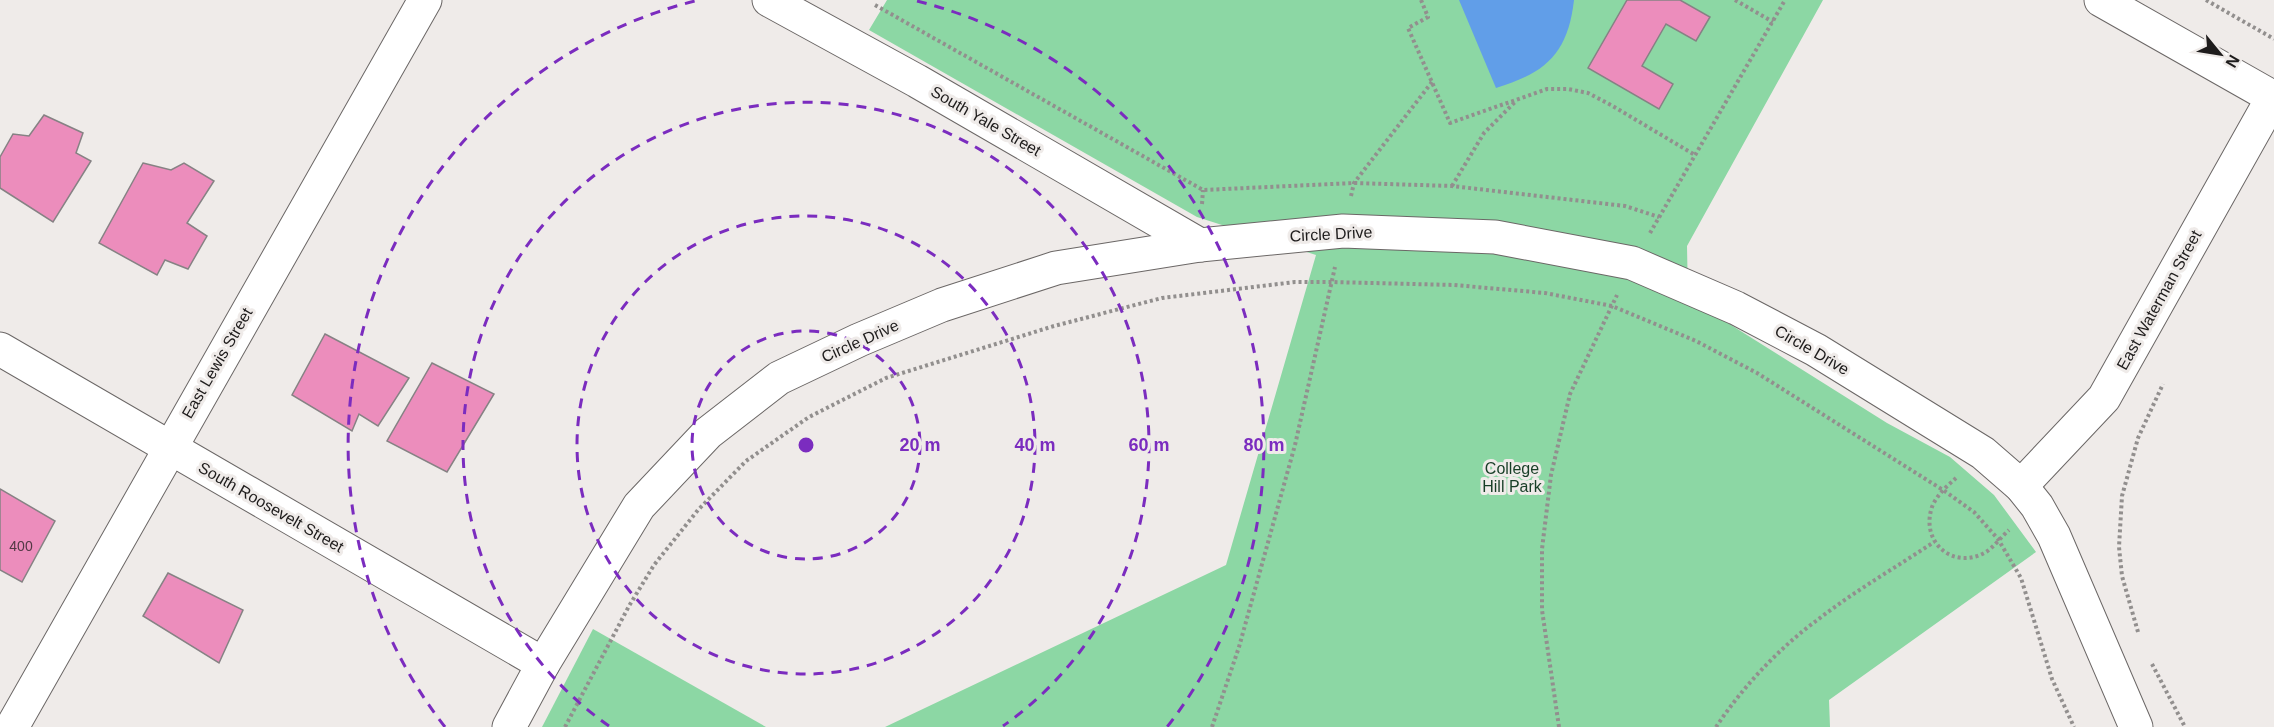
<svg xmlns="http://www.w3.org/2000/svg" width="2274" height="727" font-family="Helvetica,sans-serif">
<rect width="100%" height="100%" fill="#efebe9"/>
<g fill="#8cd7a4">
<polygon points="887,0 1823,0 1687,246 1688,298 1887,423 1950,457 1994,495 2036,552 1829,700 1830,727 885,727 1226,565 1316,255 1197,217 869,30"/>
<polygon points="593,629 766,727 542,727"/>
</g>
<path fill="#619ee8" d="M1459 0H1574C1568 53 1546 73 1496 88Z"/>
<g fill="#ec8dbc" stroke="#868284" stroke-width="1.5">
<polygon points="1627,0 1680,0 1710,17 1696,41 1666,24 1642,66 1673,84 1659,109 1588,68"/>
<polygon points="44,115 83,133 76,153 91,161 53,222 0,188 0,157 13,134 29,136"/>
<polygon points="143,163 171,170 184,163 214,181 187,223 207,236 188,269 165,260 157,275 99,243"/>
<polygon points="325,334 409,378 378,426 359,414 352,431 292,395"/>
<polygon points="432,363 494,394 447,472 387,441"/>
<polygon points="0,489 55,521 22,582 0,570"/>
<polygon points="168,573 243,610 219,663 143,616"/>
</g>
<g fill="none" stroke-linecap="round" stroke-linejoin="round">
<defs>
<g id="minor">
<polyline points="769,0 917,81 1200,245"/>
<polyline points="2101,0 2274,98"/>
<polyline points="0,349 543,664"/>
<polyline points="2021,486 2104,398 2273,97"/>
<polyline points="12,727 425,0"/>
<polyline points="509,727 543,664 639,506 708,433 779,378 859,340 942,305 1056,268 1200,245 1343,231 1495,237 1632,263 1736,308 1816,350 1983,453 2021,486 2037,506 2054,536 2136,727"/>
</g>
</defs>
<use href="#minor" stroke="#6b6766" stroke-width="35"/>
<g stroke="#928f8e" stroke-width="4" stroke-dasharray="3 3" stroke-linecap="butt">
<polyline points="1421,0 1428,17 1408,28 1450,123 1547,89 1568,89 1588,93 1611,105 1695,155"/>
<polyline points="1735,0 1773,22"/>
<polyline points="2206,0 2274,39"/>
<polyline points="875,5 1203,190 1354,183 1452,186 1625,206 1659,217"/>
<polyline points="1452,186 1484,133 1515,102"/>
<polyline points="1351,196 1354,183 1432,82"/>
<polyline points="1202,204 1203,190"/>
<polyline points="1650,233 1785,0"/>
<path d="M1956 478C1947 486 1936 496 1932 507 1920 542 1953 571 1986 552 1994 547 2002 536 2009 530"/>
<polyline points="2138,632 2122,576 2119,547 2122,496 2138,438 2163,384"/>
<polyline points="2152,664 2185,727"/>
<polyline points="565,727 629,606 654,565 698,510 746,461 809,417 886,378 1054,326 1162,298 1295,282 1331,282 1454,285 1545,293 1612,306 1696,341 1757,373 1943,490 1974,512 1998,539 2021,578 2052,679 2074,727"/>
<polyline points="1212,727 1239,647 1295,445 1335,267"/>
<polyline points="1559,727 1542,610 1542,549 1551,475 1570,394 1617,295"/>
<path d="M1716 727C1742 688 1778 649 1816 621 1853 592 1895 568 1934 542"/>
</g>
<use href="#minor" stroke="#fff" stroke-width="33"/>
</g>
<g fill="none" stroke="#7b2cbf" stroke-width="3" stroke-dasharray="10 8">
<circle cx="806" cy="445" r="114"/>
<circle cx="806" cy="445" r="229"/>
<path d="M609 726A343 343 0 1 1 1003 726"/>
<path d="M445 727A458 458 0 0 1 695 1M917 1A458 458 0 0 1 1167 727"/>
</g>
<g text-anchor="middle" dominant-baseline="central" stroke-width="6" stroke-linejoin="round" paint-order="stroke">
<g font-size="14" fill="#523844">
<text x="21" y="546">400</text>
</g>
<g font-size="16" fill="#1e1c1c" stroke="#efebe9">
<text transform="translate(986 121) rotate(30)">South Yale Street</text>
<text transform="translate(1331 234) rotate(-3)">Circle Drive</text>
<text transform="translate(2159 300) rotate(-61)">East Waterman Street</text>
<text transform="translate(860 341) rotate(-24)">Circle Drive</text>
<text transform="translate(1812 350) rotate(30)">Circle Drive</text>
<text transform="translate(217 363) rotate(-60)">East Lewis Street</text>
<text transform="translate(271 507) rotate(30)">South Roosevelt Street</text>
</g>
<g font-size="16" fill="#173e26" stroke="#efebe9">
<text x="1512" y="468">College<tspan x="1512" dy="18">Hill Park</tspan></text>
</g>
</g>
<circle cx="806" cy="445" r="9" fill="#7b2cbf" stroke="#efebe9" stroke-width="3"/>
<g font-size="18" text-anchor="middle" font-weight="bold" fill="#7b2cbf" stroke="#efebe9" stroke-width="6" stroke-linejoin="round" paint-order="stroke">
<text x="920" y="451">20 m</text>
<text x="1035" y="451">40 m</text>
<text x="1149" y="451">60 m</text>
<text x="1264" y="451">80 m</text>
</g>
<g transform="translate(2220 54) rotate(120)" stroke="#efebe9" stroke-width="4.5" paint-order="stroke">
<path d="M0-4.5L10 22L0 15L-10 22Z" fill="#1e1c1c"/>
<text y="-9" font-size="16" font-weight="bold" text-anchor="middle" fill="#1e1c1c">N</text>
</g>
</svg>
